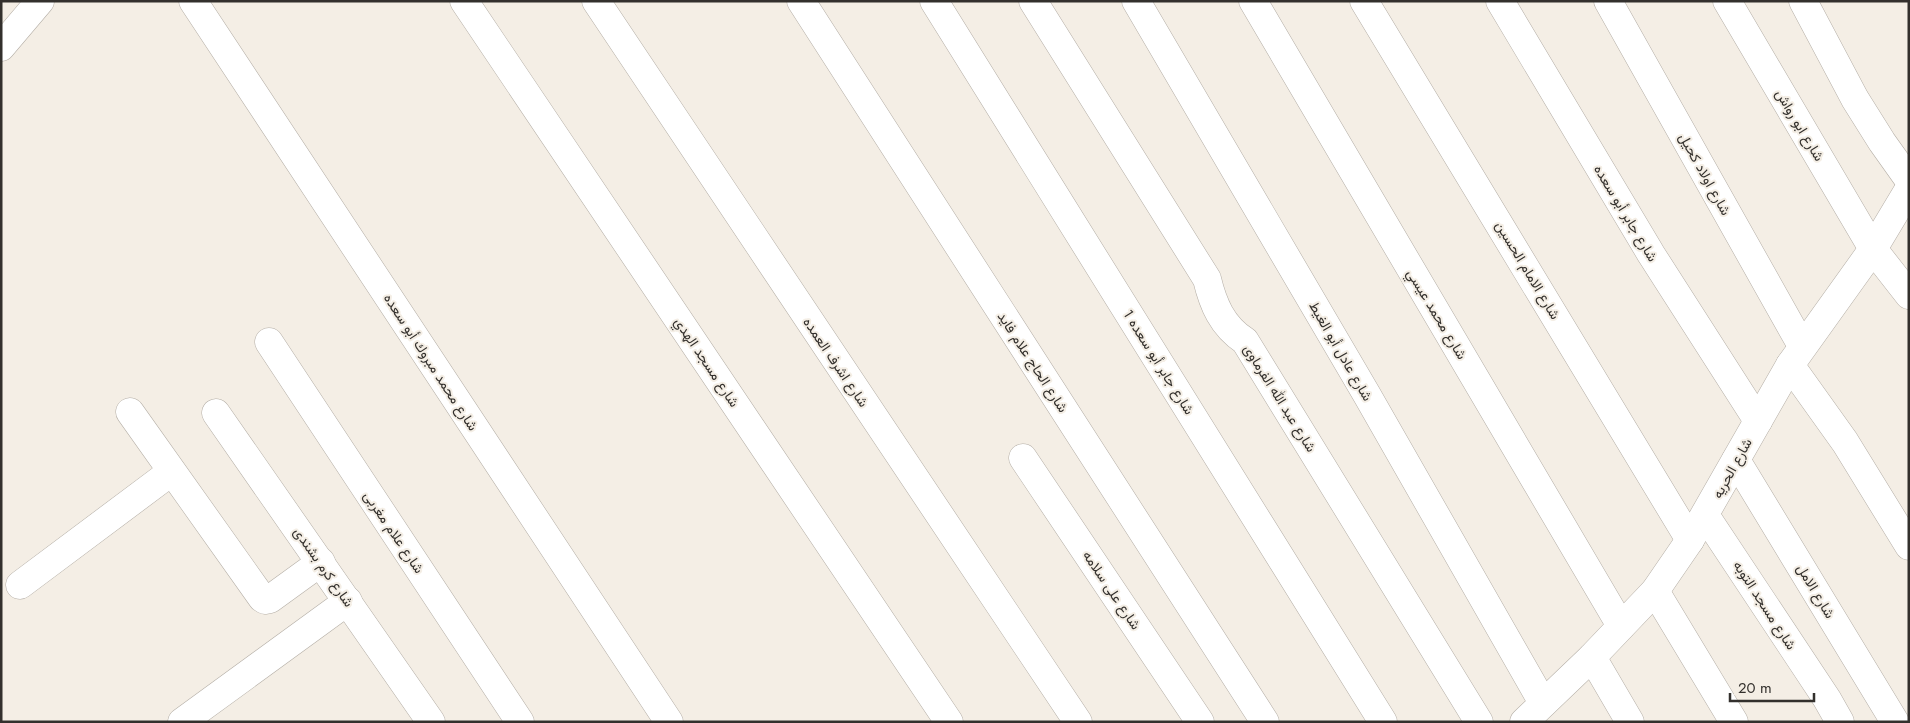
<svg xmlns="http://www.w3.org/2000/svg" width="1910" height="723" font-family="Jost,Vazirmatn,sans-serif">
<rect width="100%" height="100%" fill="#f4eee5"/>
<g fill="none" stroke-linecap="round" stroke-linejoin="round">
<defs>
<g id="minor">
<polyline points="193,1 669,722"/>
<polyline points="464,1 949,722"/>
<polyline points="596,1 1078,722"/>
<polyline points="801,1 1265,722"/>
<polyline points="934,1 1383,722"/>
<path d="M1033 1 1207 279C1213 304 1222 326 1245 341L1479 722"/>
<polyline points="1136,1 1367,395 1543,703"/>
<polyline points="1253,1 1621,626"/>
<polyline points="1364,1 1690,540"/>
<polyline points="1500,1 1651,254 1758,421"/>
<polyline points="1608,1 1802,346"/>
<polyline points="1727,1 1873,249 1909,295"/>
<polyline points="1803,1 1855,99 1882,142 1909,180"/>
<polyline points="1,47 40,1"/>
<polyline points="269,342 520,722"/>
<polyline points="1790,365 1845,442 1909,546"/>
<polyline points="130,412 262,598 265,600 270,599 321,562"/>
<polyline points="216,413 431,722"/>
<polyline points="1023,458 1200,722"/>
<polyline points="1736,460 1895,722"/>
<polyline points="1705,515 1827,699 1840,722"/>
<polyline points="20,585 171,472"/>
<polyline points="1655,591 1734,722"/>
<polyline points="1592,657 1630,722"/>
<polyline points="182,722 348,601"/>
</g>
<polyline id="tertiary" points="1524,722 1592,657 1655,591 1690,540 1790,365 1873,249 1909,189"/>
</defs>
<use href="#minor" stroke="#b4aea6" stroke-width="29"/>
<use href="#tertiary" stroke="#b4aea6" stroke-width="29"/>
<use href="#minor" stroke="#fff" stroke-width="28"/>
<use href="#tertiary" stroke="#fff" stroke-width="28"/>
</g>
<g text-anchor="middle" dominant-baseline="central" stroke-width="4" stroke-linejoin="round" paint-order="stroke">
<g font-size="14" fill="#33302d" stroke="#f4eee5">
<text transform="translate(1800 125) rotate(59)">شارع ابو رواش</text>
<text transform="translate(1705 174) rotate(61)">شارع اولاد كحيل</text>
<text transform="translate(1626 213) rotate(59)">شارع جابر أبو سعده</text>
<text transform="translate(1528 270) rotate(59)">شارع الامام الحسين</text>
<text transform="translate(1437 314) rotate(59)">شارع محمد عيسي</text>
<text transform="translate(1341 351) rotate(60)">شارع عادل أبو الغيط</text>
<text transform="translate(431 362) rotate(57)">شارع محمد مبروك أبو سعده</text>
<text transform="translate(707 362) rotate(56)">شارع مسجد الهدي</text>
<text transform="translate(836 362) rotate(56)">شارع اشرف العمده</text>
<text transform="translate(1033 362) rotate(57)">شارع الحاج علام فايد</text>
<text transform="translate(1159 362) rotate(58)">شارع جابر أبو سعده 1</text>
<text transform="translate(1280 398) rotate(58)">شارع عبد الله الفرماوى</text>
<text transform="translate(1732 468) rotate(-61)">شارع الحريه</text>
<text transform="translate(394 532) rotate(56)">شارع علام مغربى</text>
<text transform="translate(324 567) rotate(55)">شارع كرم بشندى</text>
<text transform="translate(1112 590) rotate(56)">شارع على سلامه</text>
<text transform="translate(1816 591) rotate(59)">شارع الامل</text>
<text transform="translate(1765 605) rotate(57)">شارع مسجد التوبه</text>
</g>
</g>
<rect width="1910" height="723" fill="none" stroke="#33302d" stroke-width="5"/>
<path d="M1730 693v8h84v-8" fill="none" stroke="#33302d" stroke-width="2.5"/>
<text x="1738" y="693" font-size="15" fill="#33302d" stroke="#f4eee5" stroke-width="4" paint-order="stroke">20 m</text>
</svg>
